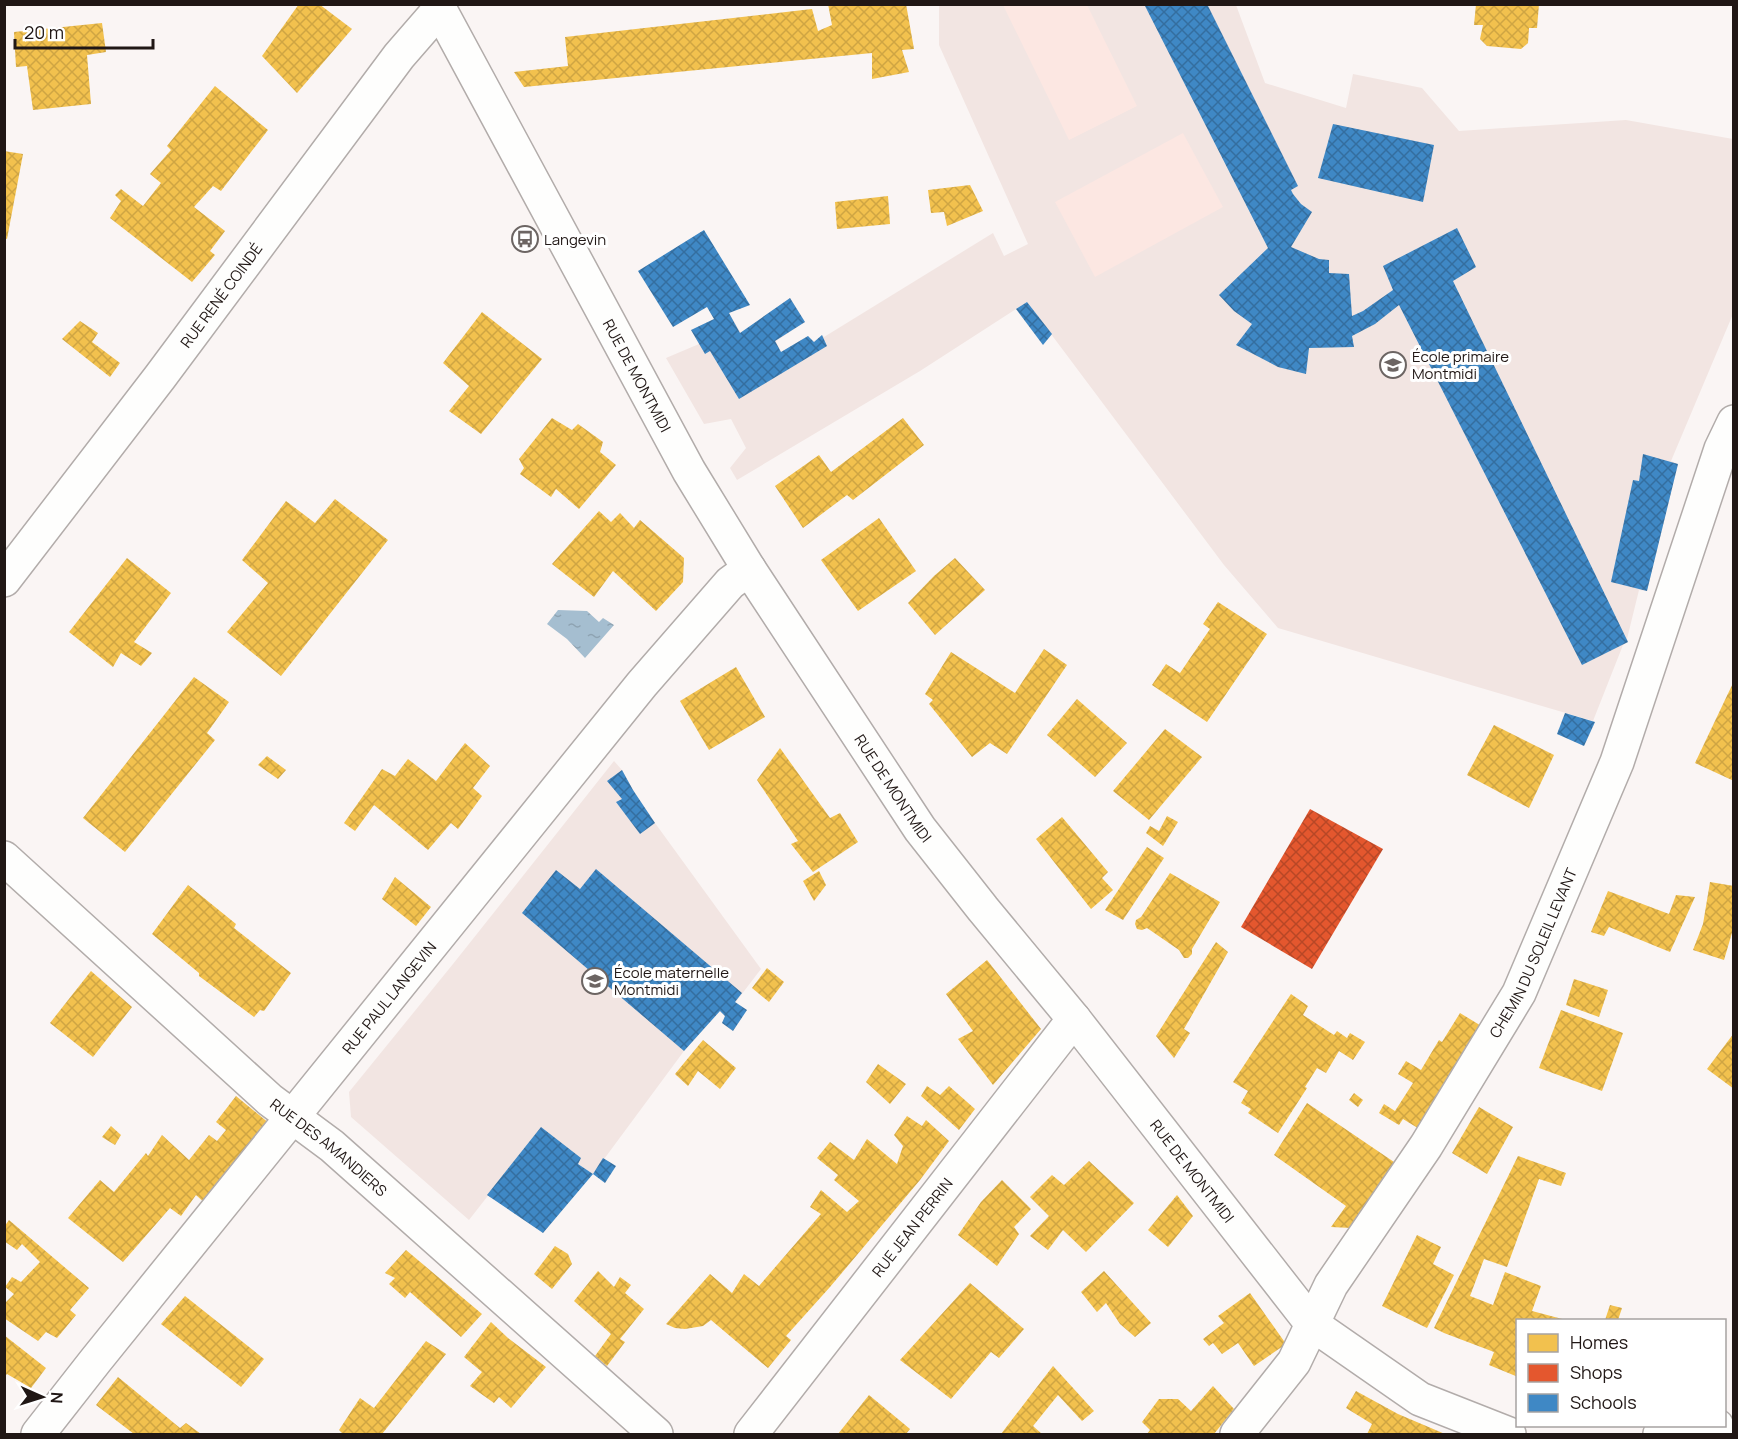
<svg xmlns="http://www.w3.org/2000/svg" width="1738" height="1439" font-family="Manrope,sans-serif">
<defs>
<pattern id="water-ripples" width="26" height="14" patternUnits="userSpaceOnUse" patternTransform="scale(1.5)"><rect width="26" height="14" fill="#a5bed0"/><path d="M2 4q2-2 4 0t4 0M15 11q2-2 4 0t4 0" fill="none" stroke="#8ea3b2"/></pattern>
<pattern id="homes-cross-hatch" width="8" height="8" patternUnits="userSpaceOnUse" patternTransform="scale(1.5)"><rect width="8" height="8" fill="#f2c14e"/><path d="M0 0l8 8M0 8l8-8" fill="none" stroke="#cfa543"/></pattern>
<pattern id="shops-cross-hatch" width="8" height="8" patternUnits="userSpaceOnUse" patternTransform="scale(1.5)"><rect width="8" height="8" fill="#e4572e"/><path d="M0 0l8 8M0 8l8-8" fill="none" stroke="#b84726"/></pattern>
<pattern id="schools-cross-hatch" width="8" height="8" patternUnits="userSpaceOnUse" patternTransform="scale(1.5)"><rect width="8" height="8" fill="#3f88c5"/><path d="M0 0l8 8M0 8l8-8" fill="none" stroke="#346e9f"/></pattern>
</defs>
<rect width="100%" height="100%" fill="#faf5f4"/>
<g fill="#f2e5e2">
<polygon points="939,5 1236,5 1265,83 1346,108 1353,74 1422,88 1459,131 1626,120 1733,139 1733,314 1671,461 1678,464 1647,591 1639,590 1627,639 1628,642 1623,645 1593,721 1278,628 1224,565 1027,302 920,371 737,480 730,468 746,448 731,419 704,424 666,358 699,344 691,330 729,313 741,333 790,298 805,322 776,341 781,352 808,336 814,342 822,335 824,337 993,233 1004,256 1028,244 939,45"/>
<polygon points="614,761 622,770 633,790 655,823 761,969 725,1016 719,1011 684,1051 593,1174 578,1164 581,1158 541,1128 469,1220 351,1117 349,1092 453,964"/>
</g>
<g fill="#fce7e2">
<polygon points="1003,5 1087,5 1137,106 1069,140"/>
<polygon points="1183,133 1223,207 1095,277 1055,202"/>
</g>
<polygon fill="url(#water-ripples)" points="558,610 587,611 599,622 603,618 614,625 585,658 567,639 547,624"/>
<g fill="url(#homes-cross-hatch)">
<polygon points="299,4 319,4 352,29 297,93 262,56"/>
<polygon points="828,4 906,4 914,49 902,50 909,72 872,79 872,53 524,87 514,72 568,66 565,37 812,9 818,31 832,25"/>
<polygon points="1476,4 1539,4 1537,28 1529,28 1528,43 1521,49 1487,46 1480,39 1483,25 1474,25"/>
<polygon points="102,23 106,52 87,55 91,104 33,110 27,66 16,67 14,32"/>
<polygon points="215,86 268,130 221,191 213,186 194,207 225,231 210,251 215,255 192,282 110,218 121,201 115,195 121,189 143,206 161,183 150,174 171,150 167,146"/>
<polygon points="4,151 23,154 7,239 4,238"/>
<polygon points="970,185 983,211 947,226 944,212 931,213 928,190"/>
<polygon points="888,196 890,224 837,229 835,202"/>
<polygon points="482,312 542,359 481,434 449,411 469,386 443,363"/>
<polygon points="80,321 98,333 92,342 120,363 110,377 62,339"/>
<polygon points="552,418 572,430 578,424 603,442 600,452 616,465 579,509 556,489 551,497 520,474 524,468 519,459"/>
<polygon points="903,418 924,445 853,500 847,495 803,528 775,486 819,455 831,472"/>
<polygon points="335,499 388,540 281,676 227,632 268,583 242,560 286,501 315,523"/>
<polygon points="599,511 611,522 620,513 634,528 640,520 684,558 683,582 656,611 613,571 594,597 552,564"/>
<polygon points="879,518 916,571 858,611 821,560"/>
<polygon points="127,558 171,593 134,642 152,653 141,666 121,653 113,667 69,632"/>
<polygon points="955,558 985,590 935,635 908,603 934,576"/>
<polygon points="1218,602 1267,634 1207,722 1152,685 1166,664 1180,673 1210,629 1203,624"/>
<polygon points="1044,649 1067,665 1007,754 990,743 972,757 929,704 933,700 925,694 951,652 1015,693"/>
<polygon points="736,667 765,717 709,750 680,701"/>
<polygon points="194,677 229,702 207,733 215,740 125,852 83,818"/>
<polygon points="1734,681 1734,781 1695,763"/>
<polygon points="1077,699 1127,743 1095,777 1047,735"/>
<polygon points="1494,725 1554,755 1529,808 1467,775"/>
<polygon points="1165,729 1202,757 1149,820 1113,791"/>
<polygon points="465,743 490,766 473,788 482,796 458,829 451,823 428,850 374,805 355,831 344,823 382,769 395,776 408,759 436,781"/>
<polygon points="780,748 830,818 840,813 858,842 813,872 791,844 798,841 757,780"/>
<polygon points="267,756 286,770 278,779 258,765"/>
<polygon points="1167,816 1178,822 1163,846 1146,833 1150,826 1159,831"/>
<polygon points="1062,817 1108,872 1102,878 1113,890 1091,909 1036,839"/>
<polygon points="1147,847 1164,858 1123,920 1105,910"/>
<polygon points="819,871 826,885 814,901 803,881"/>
<polygon points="1170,873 1220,902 1192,949 1192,954 1188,958 1184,958 1179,950 1147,928 1142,930 1137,929 1135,924 1136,920 1141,917"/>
<polygon points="395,877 431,907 416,926 382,899"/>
<polygon points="1710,882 1734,886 1734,926 1724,960 1693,950 1703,924"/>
<polygon points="188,885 236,924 234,928 291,973 264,1011 260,1010 254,1017 199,976 199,973 152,934"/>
<polygon points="1608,891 1669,914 1676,895 1695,897 1670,952 1609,927 1604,936 1591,932"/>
<polygon points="1216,942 1228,952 1184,1029 1190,1033 1174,1058 1156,1036"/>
<polygon points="987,960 1041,1029 993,1085 958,1039 973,1031 946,994"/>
<polygon points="767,968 784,982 769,1002 752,988"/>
<polygon points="91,971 132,1007 93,1057 50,1023"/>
<polygon points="1574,979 1608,990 1599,1017 1566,1005"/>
<polygon points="1291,994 1308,1006 1303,1015 1334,1035 1337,1031 1347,1038 1350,1033 1365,1042 1353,1060 1339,1051 1326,1073 1317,1068 1305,1087 1307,1088 1278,1133 1248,1113 1251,1109 1241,1103 1248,1091 1233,1082"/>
<polygon points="1561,1010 1623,1033 1602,1091 1539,1068"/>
<polygon points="1460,1013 1483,1027 1421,1130 1403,1119 1399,1125 1379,1113 1384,1104 1395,1111 1413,1083 1398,1074 1406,1061 1421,1070 1439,1040 1442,1042"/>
<polygon points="1734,1033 1734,1089 1707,1069"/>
<polygon points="703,1040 736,1068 720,1089 698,1071 688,1086 675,1074"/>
<polygon points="878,1064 906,1084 890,1104 866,1082"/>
<polygon points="927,1086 940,1095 949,1086 975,1109 959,1130 921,1096"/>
<polygon points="1354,1093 1363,1100 1358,1107 1349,1100"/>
<polygon points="236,1096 270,1124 207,1205 196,1195 181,1216 170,1208 123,1262 68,1218 100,1180 114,1192 146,1153 148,1156 162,1135 189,1160 209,1135 217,1141 226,1130 216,1122"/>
<polygon points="1307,1103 1394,1162 1351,1228 1331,1227 1346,1206 1274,1155"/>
<polygon points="1479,1107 1513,1127 1487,1174 1452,1153"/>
<polygon points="907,1116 922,1126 926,1120 949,1141 920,1180 830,1287 786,1336 791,1340 768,1368 711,1320 703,1326 685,1329 675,1328 666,1324 710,1274 732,1293 744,1274 759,1286 821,1214 810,1207 821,1190 847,1212 859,1201 834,1180 838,1175 817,1158 830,1142 854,1160 867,1139 897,1164 903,1146 894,1135"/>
<polygon points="111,1126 121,1135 115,1145 102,1137"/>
<polygon points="1518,1156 1566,1173 1561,1186 1539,1179 1507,1267 1484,1259 1470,1296 1493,1305 1505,1272 1541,1286 1532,1311 1566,1320 1518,1320 1518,1377 1489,1365 1494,1352 1444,1333 1434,1328"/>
<polygon points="1089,1161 1134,1203 1086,1252 1063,1230 1048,1250 1030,1236 1049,1216 1030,1197 1052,1175 1064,1185"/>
<polygon points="1002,1180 1031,1209 1014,1227 1019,1234 997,1266 958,1235 981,1202"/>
<polygon points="1177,1195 1193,1216 1168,1247 1148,1230"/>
<polygon points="9,1220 89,1288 70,1310 76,1315 57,1338 46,1332 38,1341 4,1318 4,1304 14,1294 5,1287 12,1277 21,1282 40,1262 22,1244 17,1250 4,1241 4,1227"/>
<polygon points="1417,1235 1441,1247 1433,1264 1454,1275 1427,1328 1382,1306"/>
<polygon points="555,1246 568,1254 572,1264 552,1289 534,1274"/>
<polygon points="406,1250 482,1314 461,1337 410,1292 405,1298 389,1284 395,1278 385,1273"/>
<polygon points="598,1271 614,1287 620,1277 631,1285 625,1293 644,1309 620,1339 625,1342 607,1366 595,1356 611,1334 574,1301"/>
<polygon points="1104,1271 1151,1323 1135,1337 1120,1324 1106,1303 1097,1312 1081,1292"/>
<polygon points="970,1283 1024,1329 999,1358 991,1352 951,1399 900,1360"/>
<polygon points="1250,1293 1286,1344 1254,1366 1238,1343 1222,1354 1213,1343 1209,1346 1203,1339 1224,1323 1218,1316"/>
<polygon points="185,1296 264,1359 241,1387 161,1324"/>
<polygon points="1610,1305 1622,1308 1618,1320 1605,1320"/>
<polygon points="491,1322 508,1338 546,1367 511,1408 499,1397 494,1403 470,1386 482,1372 464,1357"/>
<polygon points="4,1335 46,1368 31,1388 7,1374 4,1377"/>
<polygon points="426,1341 446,1354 382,1434 343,1434 339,1430 360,1398 374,1408"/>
<polygon points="1053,1366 1094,1411 1082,1421 1058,1395 1033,1426 1042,1434 1001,1434"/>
<polygon points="118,1377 180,1428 186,1423 201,1434 134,1434 96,1405"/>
<polygon points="1213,1386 1234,1409 1214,1434 1147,1434 1150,1430 1142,1422 1159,1399 1178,1399 1191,1411"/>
<polygon points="1356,1391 1398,1414 1445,1434 1367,1434 1372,1424 1346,1408"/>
<polygon points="869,1395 910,1429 906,1434 838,1434"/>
</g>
<polygon fill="url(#shops-cross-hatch)" points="1310,809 1383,849 1312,969 1241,927"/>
<g fill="url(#schools-cross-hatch)">
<polygon points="1144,4 1207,4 1298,186 1291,190 1293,194 1301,204 1312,212 1291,247 1319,259 1329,260 1329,273 1349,274 1352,316 1363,311 1393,290 1383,266 1457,228 1476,267 1453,281 1628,642 1582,665 1399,305 1375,324 1352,336 1354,347 1309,348 1306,374 1278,367 1236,345 1252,324 1234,311 1219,295 1268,248"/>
<polygon points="1333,124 1434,145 1423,202 1318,178"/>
<polygon points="704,230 750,305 729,313 740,333 790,298 805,322 775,341 781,352 808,336 814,342 822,335 827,346 739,399 710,351 705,354 691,330 714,319 707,307 673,327 638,271"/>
<polygon points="1027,302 1052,334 1043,345 1016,309"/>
<polygon points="1643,454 1678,464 1647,591 1611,582 1633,480 1639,481"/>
<polygon points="1565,713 1595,722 1584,746 1557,734"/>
<polygon points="622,770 633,790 655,823 640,834 616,802 622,799 607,781"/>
<polygon points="596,869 742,993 735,1002 747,1010 733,1031 722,1023 725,1016 720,1011 684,1051 522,913 556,870 580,889"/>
<polygon points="541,1127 581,1158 578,1164 593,1174 543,1233 487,1195"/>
<polygon points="603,1158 616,1166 605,1183 593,1174"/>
</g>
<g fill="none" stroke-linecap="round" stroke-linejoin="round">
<defs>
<g id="minor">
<path id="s1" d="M437 4 689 471 749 569 920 829 983 909 1074 1019 1312 1324 1420 1399 1509 1434"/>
<path id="s2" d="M4 580 160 377 399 56 439 10"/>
<path id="s3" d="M4 858 270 1100 332 1146 656 1434"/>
<path id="s4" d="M38 1434 96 1360 642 684 730 583 749 569"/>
<path id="s5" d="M751 1434 1074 1019"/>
<path id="s6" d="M1237 1434 1294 1362 1331 1285 1426 1146 1519 993 1617 762 1721 449 1734 422"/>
<polyline points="1660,1434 1717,1426"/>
</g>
</defs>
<use href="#minor" stroke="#b2acaa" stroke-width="36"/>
<use href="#minor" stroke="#fefefd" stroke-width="33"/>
</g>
<defs>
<symbol id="bus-ring" viewBox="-11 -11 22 22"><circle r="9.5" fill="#fff" stroke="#6c6563" stroke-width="1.5"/><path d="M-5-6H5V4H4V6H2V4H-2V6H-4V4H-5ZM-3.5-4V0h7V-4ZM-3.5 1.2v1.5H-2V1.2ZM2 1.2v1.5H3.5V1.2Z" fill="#6c6563"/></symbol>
<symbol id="school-ring" viewBox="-11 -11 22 22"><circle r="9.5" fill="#fff" stroke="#6c6563" stroke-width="1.5"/><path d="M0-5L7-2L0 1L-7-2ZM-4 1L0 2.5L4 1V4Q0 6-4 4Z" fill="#6c6563"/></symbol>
</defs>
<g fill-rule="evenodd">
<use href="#bus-ring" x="510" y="224" width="30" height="30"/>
<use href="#school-ring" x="1378" y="350" width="30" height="30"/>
<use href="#school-ring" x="580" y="966" width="30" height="30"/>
</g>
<g text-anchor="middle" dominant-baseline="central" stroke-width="6" stroke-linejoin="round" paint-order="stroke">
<g font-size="15" fill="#201715" stroke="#fff" text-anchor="start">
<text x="544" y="239">Langevin</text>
<text x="1412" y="356">École primaire<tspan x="1412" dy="17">Montmidi</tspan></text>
<text x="614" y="972">École maternelle<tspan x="614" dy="17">Montmidi</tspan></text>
</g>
<g font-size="15" fill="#201715" stroke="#fff">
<text stroke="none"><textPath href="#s2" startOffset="358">RUE RENÉ COINDÉ</textPath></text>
<text stroke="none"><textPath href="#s1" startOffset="422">RUE DE MONTMIDI</textPath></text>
<text stroke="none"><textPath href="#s1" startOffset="908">RUE DE MONTMIDI</textPath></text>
<text stroke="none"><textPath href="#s6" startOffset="567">CHEMIN DU SOLEIL LEVANT</textPath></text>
<text stroke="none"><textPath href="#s4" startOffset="560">RUE PAUL LANGEVIN</textPath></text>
<text stroke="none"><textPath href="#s3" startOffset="435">RUE DES AMANDIERS</textPath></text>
<text stroke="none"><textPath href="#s1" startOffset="1394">RUE DE MONTMIDI</textPath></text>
<text stroke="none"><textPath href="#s5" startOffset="262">RUE JEAN PERRIN</textPath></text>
</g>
</g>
<rect width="1738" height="1439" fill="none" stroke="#201715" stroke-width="12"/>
<rect x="1516" y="1319" width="210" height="108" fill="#ffffff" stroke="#a6a2a1" stroke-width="1.5"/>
<rect x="1528" y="1334" width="30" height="18" fill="#f2c14e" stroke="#a6a2a1" stroke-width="1.5"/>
<text x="1570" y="1349" font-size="18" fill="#201715">Homes</text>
<rect x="1528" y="1364" width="30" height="18" fill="#e4572e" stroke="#a6a2a1" stroke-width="1.5"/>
<text x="1570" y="1379" font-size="18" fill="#201715">Shops</text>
<rect x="1528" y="1394" width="30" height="18" fill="#3f88c5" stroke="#a6a2a1" stroke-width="1.5"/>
<text x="1570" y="1409" font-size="18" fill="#201715">Schools</text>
<g transform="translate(42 1397) rotate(93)" stroke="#ffffff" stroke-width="4.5" paint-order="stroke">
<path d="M0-4.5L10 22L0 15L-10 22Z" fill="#201715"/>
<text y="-9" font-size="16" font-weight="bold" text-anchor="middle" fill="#201715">N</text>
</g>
<path d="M15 39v9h138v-9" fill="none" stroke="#201715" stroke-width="3"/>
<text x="24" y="39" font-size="18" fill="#201715" stroke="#ffffff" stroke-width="4.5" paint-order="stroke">20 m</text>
</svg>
